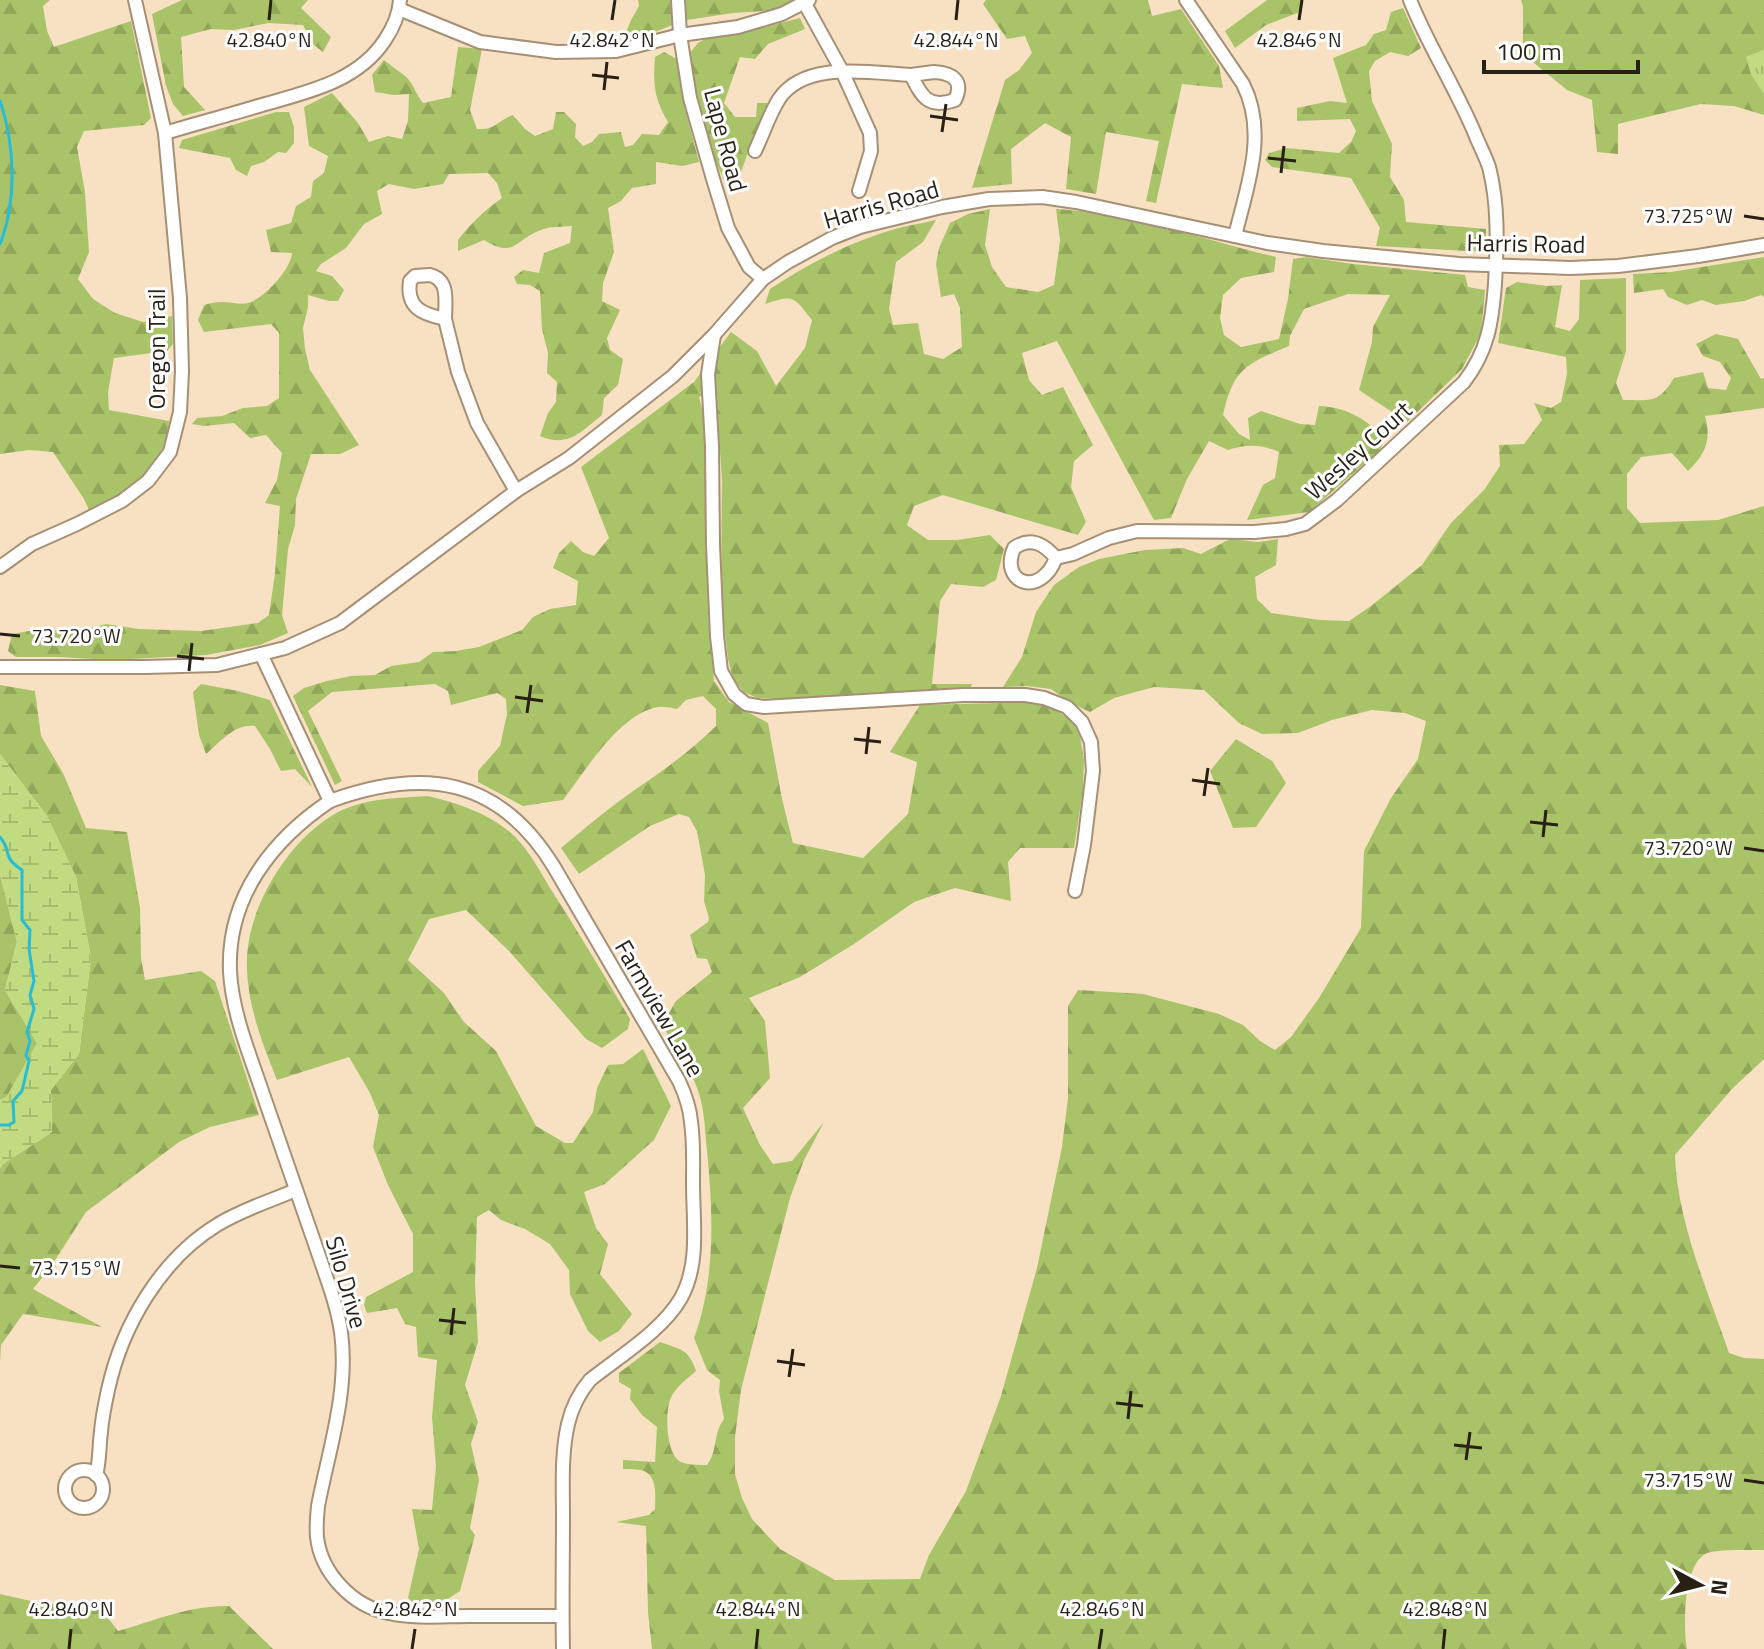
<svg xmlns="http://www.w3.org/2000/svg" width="1764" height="1649" font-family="'Titillium Web',sans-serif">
<defs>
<pattern id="grass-tufts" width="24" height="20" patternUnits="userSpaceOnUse" patternTransform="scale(2)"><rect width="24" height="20" fill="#c0db80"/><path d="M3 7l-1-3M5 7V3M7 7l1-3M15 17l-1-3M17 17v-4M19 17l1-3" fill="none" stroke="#a5bc6e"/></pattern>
<pattern id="forest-firs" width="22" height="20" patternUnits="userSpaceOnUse" patternTransform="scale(2)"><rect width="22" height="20" fill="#a9c368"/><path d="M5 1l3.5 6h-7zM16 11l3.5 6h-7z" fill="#91a759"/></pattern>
<pattern id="wetland-marsh" width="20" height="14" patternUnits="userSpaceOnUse" patternTransform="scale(2)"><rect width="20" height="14" fill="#c0db80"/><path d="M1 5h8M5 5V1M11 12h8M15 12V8" fill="none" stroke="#a5bc6e"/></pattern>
</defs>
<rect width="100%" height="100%" fill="#f8e0c3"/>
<polygon fill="url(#grass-tufts)" points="1764,50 1764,94 1751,74 1746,57"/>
<g fill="url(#forest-firs)">
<polygon points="0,0 50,0 43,6 47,31 54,47 131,21 151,118 144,125 84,131 77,147 85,192 89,252 78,279 93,299 115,313 143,322 172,316 173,344 167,351 114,358 108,392 109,410 169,421 165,445 145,476 122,494 89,510 84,499 53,452 29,450 0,454"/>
<polygon points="182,0 308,0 301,8 331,37 323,52 314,45 303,25 268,23 234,30 211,29 181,37 184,87 205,110 183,116 173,104 166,86 152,14"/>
<polygon points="638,0 670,0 672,25 655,32 631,38 625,35 631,20 639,6"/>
<polygon points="683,0 795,0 777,10 733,13 687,20"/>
<polygon points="986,0 1148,0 1152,16 1181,9 1219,66 1223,88 1182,84 1156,203 1146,201 1159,141 1106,132 1096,194 1066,189 1071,137 1045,123 1011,149 1012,184 972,188 1005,80 1019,70 1032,53 1025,36 1007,39 983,4"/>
<polygon points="1267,0 1303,0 1300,12 1266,25 1235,48 1225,31"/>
<polygon points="1521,0 1764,0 1764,50 1746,57 1751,74 1764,94 1764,115 1734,106 1701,104 1618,124 1618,154 1597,152 1592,100 1567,90 1523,54 1523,6"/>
<polygon points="1403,8 1421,48 1408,56 1390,52 1375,61 1369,71 1372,101 1392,144 1390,177 1404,200 1406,222 1486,229 1486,252 1376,246 1380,228 1351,178 1272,167 1265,160 1269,153 1287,148 1339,153 1351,142 1356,131 1350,119 1297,121 1297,108 1330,101 1347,103 1333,58 1366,45 1374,34 1386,30 1391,12"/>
<path d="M800 18 805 29 768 44 755 59 740 57 724 103 735 117H756L757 103H769L753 138 739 178 725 182C705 141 695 99 689 54L698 43 711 36 733 35Z"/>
<path d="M458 47 482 49 470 110 477 129C496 130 497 121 513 115L525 129 535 136 553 129 556 112H564L576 124 575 137 583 146 592 142 599 134 621 132 625 147 633 145 642 134 659 135 668 122C654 98 653 84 655 57L664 52 677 59 685 109 699 162 682 166 656 162V184L632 188 621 201 608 208 614 252 603 283 602 301 620 310 607 338 610 350 623 359 618 385 604 398 602 415C581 432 568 448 540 436L548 413 556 402 557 382 547 373 548 353 542 329 540 291 530 285 517 284 514 277 523 270 539 273 544 253 570 243 572 226C562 227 550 226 541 230 514 240 515 259 484 240L458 251V240C471 223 485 210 502 198L497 183 488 173 449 174 443 184 414 189 389 184 377 191 382 214 364 224 346 248 321 264 316 271 332 276 344 290 338 301H329L308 295V307L303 328 305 349 310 370 359 445 340 454H311L296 499 295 525 288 549 282 615 288 633 260 645 206 655 111 660 60 657H16L8 651 12 634 29 631 87 629 106 624 139 629 201 631 258 623 269 615 275 573 280 506 265 503 277 480 282 453 266 435 250 438 234 423 204 426 192 424 197 418 222 416 243 408 267 406 279 398V333L271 324 204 332 198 320 204 305C210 303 216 302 222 302 230 302 240 305 248 303 264 299 291 269 292 253L271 252 266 230 291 223 296 206 311 197 313 181 324 173 328 156 309 146 304 107 332 93 358 123 369 142 388 136 402 139 408 121 409 94 394 95 375 92 372 75 384 60C391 66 399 71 405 76 413 82 416 95 423 103L451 97Z"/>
<polygon points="276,112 289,112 294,127 294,143 286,153 278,152 264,162 251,166 247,176 236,170 230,158 179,148 182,140"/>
<path d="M990 209 985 245 992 267 1006 287 1038 292 1054 285 1060 240 1056 209C1131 213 1204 240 1276 257L1274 272 1241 278 1223 295 1220 318 1224 335 1241 347 1279 339 1288 299 1293 259 1306 257 1353 264 1465 275 1468 287 1485 290 1481 333 1462 369 1407 422 1359 390 1372 342 1373 327 1390 295 1348 294 1304 309 1290 336 1289 346C1247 364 1234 367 1223 415L1239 434 1250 440 1248 418 1261 411 1300 424 1315 425 1319 406C1346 407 1367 419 1385 439L1380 450 1309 512 1247 520 1263 485 1275 478 1279 452C1261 444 1246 444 1228 450L1209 441 1187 479 1171 518 1154 520 1057 341 1022 353 1029 380 1042 395 1063 387 1093 445 1074 461 1071 487 1086 522 1078 535 943 495 914 506 907 525 928 540H957L990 535 1004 549 996 580 983 587 951 584 940 601 932 684H972L970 690 778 699 757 698 744 692 733 679 728 659 724 625 721 580 722 480 716 389 699 397 705 420 708 615 714 681 729 702 768 723 782 799 793 843 863 858 908 814 917 762 890 752 920 705 1034 702 1053 709 1072 720 1080 736 1084 760 1083 790 1074 848H1020L1008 862 1011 901 955 888 914 902 854 944 800 977 749 998 765 1021 770 1078 743 1108 760 1145 773 1164 792 1161 824 1122 804 1160 790 1198 765 1295 741 1390 735 1437V1474L742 1498 752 1519 780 1549 835 1580 920 1579 929 1555 966 1491 1001 1396 1037 1268 1062 1147 1068 1098V1006L1078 990 1143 994 1219 1014 1243 1025 1260 1041 1275 1050 1291 1037 1319 998 1361 928 1364 851 1391 798 1418 759 1426 721 1405 713 1372 710 1332 720 1298 733 1262 734 1239 723 1204 690 1154 687 1114 698 1090 712 1071 703 1051 689 1027 686 1003 687 1022 657 1036 612 1054 585 1079 567 1099 559 1145 550 1183 548 1201 554 1230 539 1258 542 1278 539 1276 565 1255 577 1257 599 1271 613 1320 620 1349 621 1371 606 1422 565 1451 523 1484 490 1500 466 1499 445 1524 444 1542 420 1534 403 1551 408 1561 402 1567 374 1566 357 1498 343 1506 288 1517 282 1547 286 1562 285 1555 327 1570 331 1579 319 1580 280 1626 278V351L1616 383 1623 400C1652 400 1658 404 1674 378L1703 372 1708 388 1726 390 1731 378 1720 362 1703 356 1696 344 1716 334 1738 339 1761 379 1764 378V408L1705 416C1712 440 1705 455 1688 471L1672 453 1641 457 1627 474V508L1640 523 1718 520 1764 506V1059L1732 1089 1675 1155C1677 1222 1708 1291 1729 1353L1744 1358 1764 1359V1550C1750 1550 1718 1549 1707 1553 1683 1563 1683 1628 1687 1649H652L648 1612 646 1526 616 1522 649 1515 655 1509C655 1497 658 1477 644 1471 639 1469 629 1469 623 1469V1460L655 1462 657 1427 642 1415 630 1399 631 1389 619 1382V1373L660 1342C680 1349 689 1349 696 1371 687 1379 674 1388 670 1400 665 1415 666 1454 681 1462 688 1465 699 1465 707 1465 718 1451 713 1433 724 1419L719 1391 720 1380 707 1370 694 1338C716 1279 713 1212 707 1150 705 1134 705 1117 701 1101 695 1074 676 1049 662 1025L676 1001 712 972 707 959 697 958 690 935 708 922 709 918 704 901 705 875 697 831 689 817 679 814 650 826 579 874 561 848C585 828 610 807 636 789 664 770 692 750 716 726V709L703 696 686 700 677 709C671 708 664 706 658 707 619 714 586 770 563 800L523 806 478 782V771L500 746 507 714 506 699 497 693 451 705 448 691 435 684 332 692 308 711 342 781 335 785 293 696 304 688 327 681 351 676 375 675 391 666 419 662 433 652 456 651 479 647 522 630 533 617 550 609 576 605 578 581 553 568 559 553 571 541 583 552 594 556 609 538 581 467 694 382 731 332 757 351 776 386 805 348 812 320C793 297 795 294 765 304L770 289C805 266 842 246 882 233 899 227 918 224 936 220L923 242 896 262 889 309 893 325 918 323 924 354 943 359 962 347 960 308 954 294 941 297 936 264 939 248 950 223 968 214Z"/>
<polygon points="1764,257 1764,297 1761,295 1744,301 1716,305 1702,300 1687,305 1668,297 1663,289 1634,293 1633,274 1671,272"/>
<path d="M201 684 238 691 270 700 312 787 295 769 281 771 270 749 255 726C235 723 220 742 206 754L199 735 193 692Z"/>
<polygon points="0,685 35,691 41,736 63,773 86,828 127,832 140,908 141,958 145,980 201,971 215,981 259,1115 210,1127 179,1142 86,1212 50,1268 33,1289 102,1327 23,1314 1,1345 0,1363 0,1168 3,1164 52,1132 51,1090 79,1054 91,958 76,877 47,816 0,754"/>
<polygon points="1236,739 1272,761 1286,783 1256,827 1233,828 1210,771"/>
<path d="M428 796C456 803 483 811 506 829 525 843 538 868 550 888 578 931 604 975 630 1019L628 1029 602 1048 586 1039 509 951 466 910 429 919 408 960 444 993 464 1022 496 1051 536 1126 565 1143H573L593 1112 597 1088 608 1065 623 1064 643 1049 671 1106 654 1140 605 1184 584 1192 596 1228 608 1244 600 1274 632 1314 619 1331 600 1342 588 1331 570 1294 569 1270 550 1244 525 1229 501 1220 489 1210 477 1217 475 1283 478 1342 465 1385 478 1422 471 1444 479 1480 470 1528 475 1535 460 1591 445 1601 415 1604 408 1598 419 1549 412 1509 432 1510 436 1466 432 1417 437 1360 418 1357 416 1327 405 1324 397 1308 367 1313 364 1305 366 1297 413 1272V1234L388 1185 373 1147 379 1115 370 1093 349 1057 277 1080C263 1045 248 1007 247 969 244 911 288 839 338 812 366 798 398 798 428 796Z"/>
<polygon points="0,874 17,942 5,990 37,1043 7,1097 0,1100"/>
<path d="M0 1594 35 1602 101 1609 118 1631C153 1621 191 1605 229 1606L273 1649H0Z"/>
</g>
<polygon fill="url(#wetland-marsh)" points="0,754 47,816 76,877 91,958 79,1054 51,1090 52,1132 3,1164 0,1168 0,1100 7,1096 37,1043 5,990 17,942 0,874"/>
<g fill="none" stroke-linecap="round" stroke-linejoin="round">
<g stroke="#27bed5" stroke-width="3">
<path d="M0 101C15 144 17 202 0 244"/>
<path d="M0 837C14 855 0 855 22 870V920L30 930 29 949 34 981 30 995 34 1009 27 1032 30 1041 26 1055 29 1061 22 1091 13 1101 14 1122 9 1125H0"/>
</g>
<defs>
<g id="minor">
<polyline points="678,0 680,35 690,98 713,179 728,228 749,267 763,279"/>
<path d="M1186 0 1243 84C1268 133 1247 186 1235 236"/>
<polyline points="804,2 842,71 870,133 871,151 859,191"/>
<polyline points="399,9 480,42 556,52 616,51 680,35 738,27 782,14 809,0"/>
<path d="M934 72C953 73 964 81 955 100 928 109 922 97 911 75Z"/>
<path d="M165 133C195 124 225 116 255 107 302 93 356 84 385 40 393 28 399 14 400 0"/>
<path d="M755 151C763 134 769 115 779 99 805 60 871 73 911 75"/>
<path d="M430 275C450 280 445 302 445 319 422 314 406 308 410 281L415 276Z"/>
<polyline points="445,319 458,372 477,423 516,491"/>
<polyline points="714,335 708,374 712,446 713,545 717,636 721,671 734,694 746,704 764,707 963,695 1025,695 1044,698 1067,707 1082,722 1091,742 1093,771 1084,845 1075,891"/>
<path d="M1056 558C1044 544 1031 536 1014 548 999 583 1040 599 1056 558L1073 554 1109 538 1137 531 1254 532 1286 529 1305 524 1337 500 1464 382C1488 351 1492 322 1495 284 1497 245 1499 206 1489 167 1486 158 1481 148 1477 139 1458 91 1429 48 1410 0"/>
<polyline points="0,567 32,544 77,524 122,501 148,481 170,452 180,412 182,371 180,298 165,133 135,0"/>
<path d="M261 654 330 801C424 767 499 777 554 867L679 1081C685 1094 690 1108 691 1122 694 1142 693 1163 693 1183 693 1221 700 1264 681 1298 662 1331 620 1356 590 1380 579 1393 572 1407 568 1424 561 1454 563 1487 563 1517 563 1561 562 1605 563 1649"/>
<polyline points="0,667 146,667 217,665 285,648 340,623 516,491 569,458 673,376 714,335 763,279 788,262 832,238 860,227 942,207 989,199 1042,197 1076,202 1267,243 1323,251 1459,264 1570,268 1618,266 1698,256 1764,245"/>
<path d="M330 801C272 840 227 897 230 971 232 1013 250 1055 263 1094 281 1146 299 1198 317 1250 326 1277 337 1304 341 1332 349 1391 329 1449 318 1506 317 1516 316 1526 317 1537 321 1573 353 1607 389 1613 415 1619 443 1616 469 1616 500 1616 531 1616 562 1616"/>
<circle cx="84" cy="1489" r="19"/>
<path d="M96 1475C100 1461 99 1446 101 1432 102 1418 105 1404 108 1390 122 1326 160 1260 217 1225 241 1210 270 1201 296 1190"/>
</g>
</defs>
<use href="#minor" stroke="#a69075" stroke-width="16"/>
<use href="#minor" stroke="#fff" stroke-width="12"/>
</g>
<path fill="none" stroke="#281f15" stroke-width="3" d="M269 20 271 0M612 20 615 0M956 20 958 0M1299 20 1302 0M592 75 619 78M604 90 607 62M930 116 958 120M942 132 946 104M1268 158 1296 161M1281 173 1284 146M1744 216 1764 219M0 634 20 636M177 656 204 659M189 671 192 643M515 697 543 701M527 713 531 685M854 739 881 742M866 754 869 727M1192 780 1220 784M1204 796 1208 768M1530 822 1558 825M1543 837 1546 810M1744 848 1764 851M0 1266 20 1268M439 1320 466 1323M451 1335 454 1308M777 1361 805 1365M789 1377 793 1349M1116 1403 1143 1406M1128 1419 1131 1391M1454 1445 1482 1448M1466 1460 1470 1432M1744 1480 1764 1483M69 1649 71 1629M412 1649 415 1629M756 1649 758 1629M1099 1649 1102 1629M1443 1649 1445 1629"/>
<g text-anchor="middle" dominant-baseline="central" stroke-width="6" stroke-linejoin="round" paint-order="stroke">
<g font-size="24" fill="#281f15" stroke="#fff">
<text transform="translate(726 140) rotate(75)">Lape Road</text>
<text transform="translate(881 204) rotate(-16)">Harris Road</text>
<text transform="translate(1526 243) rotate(1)">Harris Road</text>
<text transform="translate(156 349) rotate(-90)">Oregon Trail</text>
<text transform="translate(1358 450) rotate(-42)">Wesley Court</text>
<text transform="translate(660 1008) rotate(60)">Farmview Lane</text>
<text transform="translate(347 1282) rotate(74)">Silo Drive</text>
</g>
</g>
<g font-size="20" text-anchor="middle" fill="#281f15" stroke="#fff" stroke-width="6" stroke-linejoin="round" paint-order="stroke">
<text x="269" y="47">42.840°N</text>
<text x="612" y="47">42.842°N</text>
<text x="956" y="47">42.844°N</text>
<text x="1299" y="47">42.846°N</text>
<text x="1688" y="223">73.725°W</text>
<text x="76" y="643">73.720°W</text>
<text x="1688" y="855">73.720°W</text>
<text x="76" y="1275">73.715°W</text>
<text x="1688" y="1487">73.715°W</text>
<text x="71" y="1616">42.840°N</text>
<text x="415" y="1616">42.842°N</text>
<text x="758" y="1616">42.844°N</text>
<text x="1102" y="1616">42.846°N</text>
<text x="1445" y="1616">42.848°N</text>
</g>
<g transform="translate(1700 1585) rotate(97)" stroke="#ffffff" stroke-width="6" paint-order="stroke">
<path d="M0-6L14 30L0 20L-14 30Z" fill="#281f15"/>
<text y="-12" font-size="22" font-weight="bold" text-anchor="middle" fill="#281f15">N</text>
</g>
<path d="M1484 60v12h154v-12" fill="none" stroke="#281f15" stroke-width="4"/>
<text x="1496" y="60" font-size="24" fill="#281f15" stroke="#ffffff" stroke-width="6" paint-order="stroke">100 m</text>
</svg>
